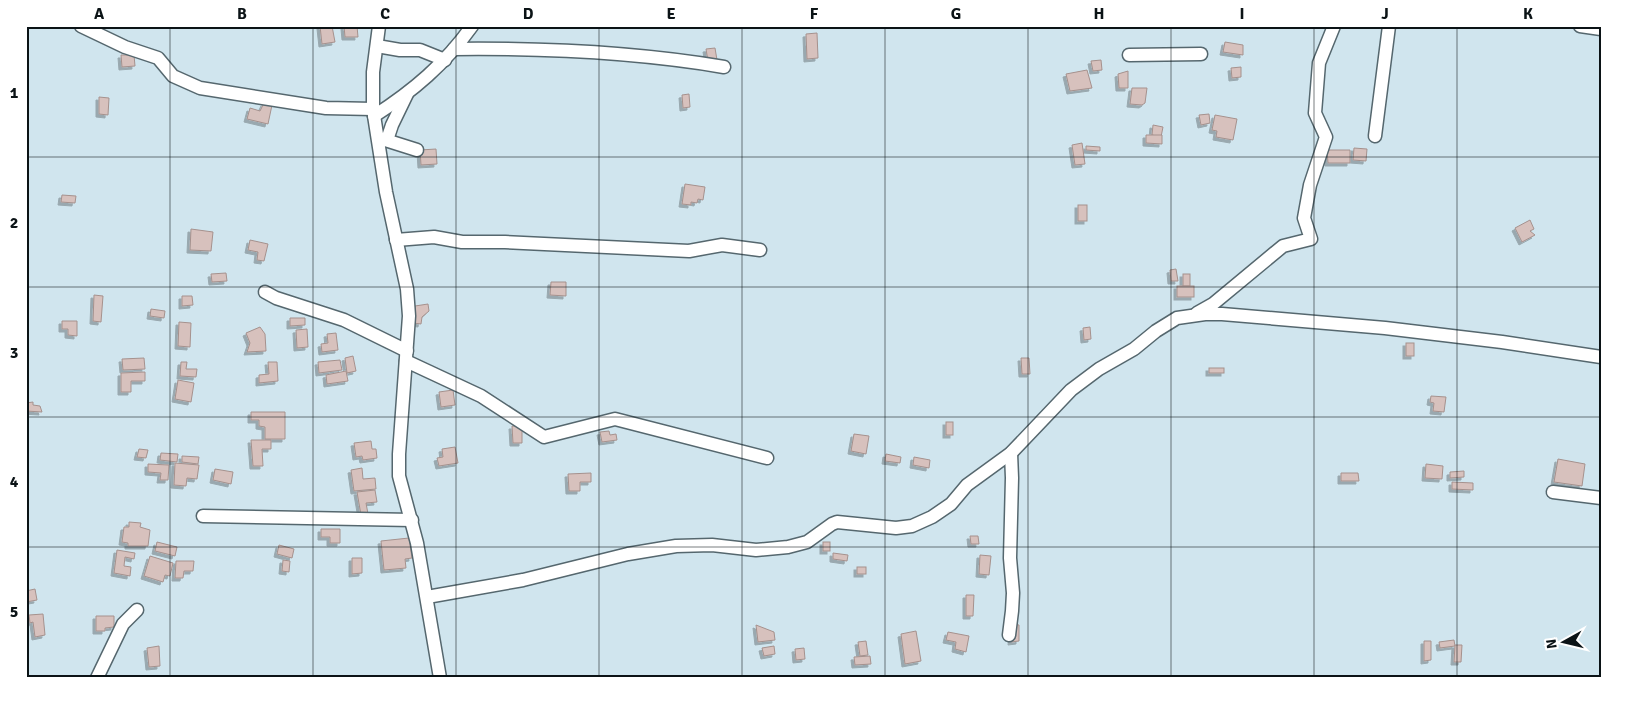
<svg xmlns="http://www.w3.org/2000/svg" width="1627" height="704" font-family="Signika,sans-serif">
<defs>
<filter id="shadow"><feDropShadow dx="-3" dy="3" stdDeviation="0" flood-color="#0004"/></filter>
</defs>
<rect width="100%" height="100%" fill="#d0e5ee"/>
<g fill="#d7c1bd" stroke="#a5918d" filter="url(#shadow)">
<polygon points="320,26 332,26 335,42 322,44"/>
<polygon points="344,26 357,26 358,37 345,37"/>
<polygon points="817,33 818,58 807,59 806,34"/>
<polygon points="1225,42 1243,45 1243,55 1223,52"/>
<polygon points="715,48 717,60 708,61 706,49"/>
<polygon points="121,55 134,55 135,66 122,67"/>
<polygon points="1101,60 1102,70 1093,71 1091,61"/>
<polygon points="1241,67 1241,77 1232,78 1231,68"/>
<polygon points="1087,70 1092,88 1070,91 1066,74"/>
<polygon points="1128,71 1128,88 1119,88 1118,74"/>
<polygon points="1132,88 1147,88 1145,103 1142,105 1130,104"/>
<polygon points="689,94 690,107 683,108 682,95"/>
<polygon points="99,97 109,98 108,115 99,114"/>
<polygon points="264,103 272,105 268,124 247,119 250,108 260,111"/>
<polygon points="1209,114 1210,123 1201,125 1199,115"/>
<polygon points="1215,115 1237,119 1233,140 1216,137 1217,131 1212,130"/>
<polygon points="1153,125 1163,127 1161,137 1152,135"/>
<polygon points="1146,135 1162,135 1162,144 1146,143"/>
<polygon points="1082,143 1085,164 1075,165 1072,145"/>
<polygon points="1086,146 1100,147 1100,151 1086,150"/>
<polygon points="1354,148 1367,149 1366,161 1353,160"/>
<polygon points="436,149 437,164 421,165 420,150"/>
<polygon points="1327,150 1350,150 1350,163 1328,163"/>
<polygon points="685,184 705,187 703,200 698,199 697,203 691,202 691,205 682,204"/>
<polygon points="62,195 76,196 75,203 61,202"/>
<rect x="1078" y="205" width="9" height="16"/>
<polygon points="1530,220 1534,229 1530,231 1535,235 1522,242 1515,228"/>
<polygon points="191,229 213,232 211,251 190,250"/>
<polygon points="250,240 268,244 264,261 257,260 258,252 248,250"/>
<polygon points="1176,269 1178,281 1171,281 1170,270"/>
<polygon points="226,273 227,281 212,282 211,274"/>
<rect x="1183" y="274" width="7" height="12"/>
<polygon points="551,282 566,282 566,296 550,295"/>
<rect x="1177" y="286" width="17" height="11"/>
<polygon points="94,295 103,296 101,322 93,321"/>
<polygon points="182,296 192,296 193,305 182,306"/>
<polygon points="428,304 429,311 422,317 421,324 413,323 415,306"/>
<polygon points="151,309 165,311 164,318 150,316"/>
<polygon points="290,318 305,318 305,325 290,326"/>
<polygon points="62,321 77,321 77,336 68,335 68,329 62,329"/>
<polygon points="179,322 191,323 190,347 178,346"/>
<polygon points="260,327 265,334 266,351 247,352 250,343 246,333"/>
<polygon points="1090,327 1091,339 1084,340 1083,328"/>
<polygon points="307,329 308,347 297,348 296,330"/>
<polygon points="336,333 338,350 322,352 321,344 328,343 327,334"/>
<rect x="1406" y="343" width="8" height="13"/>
<polygon points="353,356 356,371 347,373 345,358"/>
<polygon points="144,358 145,369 123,370 122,359"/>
<polygon points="1021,358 1029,358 1030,374 1022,374"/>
<polygon points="340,360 342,370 319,373 318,362"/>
<polygon points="181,362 187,362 186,369 197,369 196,377 180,376"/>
<polygon points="268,362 277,362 278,381 259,383 259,375 269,374"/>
<rect x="1209" y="368" width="15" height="5"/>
<polygon points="346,371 348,381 327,384 326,375"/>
<polygon points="145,372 145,381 131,381 131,392 121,392 121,373"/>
<polygon points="178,380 194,383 191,402 175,399"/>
<polygon points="453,390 455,405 441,407 439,392"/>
<polygon points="1431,396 1446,397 1444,412 1433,411 1434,403 1430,402"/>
<polygon points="33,402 33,405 40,406 42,412 26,411 26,403"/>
<polygon points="251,412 285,412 285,439 265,439 265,427 259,426 259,420 251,420"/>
<rect x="946" y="422" width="7" height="13"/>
<polygon points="512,426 522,426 522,443 513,443"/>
<polygon points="609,431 610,435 616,434 617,440 602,442 600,432"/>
<polygon points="854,434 869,436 866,454 851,451"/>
<polygon points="251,440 271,440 271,449 262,449 263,466 253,466"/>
<polygon points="371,441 372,449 376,449 377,458 363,460 362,456 356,457 354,443"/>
<polygon points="455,447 458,463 439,466 437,458 443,457 442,449"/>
<polygon points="139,449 148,450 146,458 137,457"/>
<polygon points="161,453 178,454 177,462 160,460"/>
<polygon points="886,454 901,457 900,463 885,461"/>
<polygon points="182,456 199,457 198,464 182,462"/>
<polygon points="914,457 930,460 929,468 913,465"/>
<polygon points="1558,459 1585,464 1582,486 1554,482"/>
<polygon points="175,463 199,465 197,479 187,478 186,486 174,485"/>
<polygon points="148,464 169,465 168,480 160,480 161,473 148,472"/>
<polygon points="1426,464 1443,466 1442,479 1425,478"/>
<polygon points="362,468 363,479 375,478 376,489 354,491 351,470"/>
<polygon points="215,469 233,472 231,484 213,480"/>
<polygon points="1464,471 1464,477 1450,478 1450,472"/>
<polygon points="591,473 591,482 580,482 580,491 569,491 568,474"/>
<polygon points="1341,473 1358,473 1359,481 1341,481"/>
<polygon points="1452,482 1473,483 1473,490 1452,489"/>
<polygon points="375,490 377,502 366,503 368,514 361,515 357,492"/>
<polygon points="129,522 141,523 140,527 150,530 148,546 128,546 128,543 122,542 124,527 129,527"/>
<polygon points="321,529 340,529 340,543 330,543 330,537 321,537"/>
<polygon points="970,536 978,536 979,544 971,544"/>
<polygon points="409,538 412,558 405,559 406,568 384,570 381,541"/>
<polygon points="157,542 177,547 175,556 155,551"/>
<rect x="823" y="542" width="7" height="9"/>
<polygon points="279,545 294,549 292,558 277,554"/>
<polygon points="117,550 135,553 134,559 125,557 124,566 131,567 130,576 114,573"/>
<polygon points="833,553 848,555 847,561 833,559"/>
<polygon points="980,555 991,556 989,575 979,574"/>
<polygon points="150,556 173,563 170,576 165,575 163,582 144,576"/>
<polygon points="352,558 362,558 362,573 352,574"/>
<polygon points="283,560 290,561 289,572 282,571"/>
<polygon points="176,561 194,561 193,571 184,571 183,578 175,578"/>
<rect x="857" y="567" width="9" height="7"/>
<polygon points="35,589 37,600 26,602 26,591"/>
<polygon points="966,595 974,595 973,616 966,616"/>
<polygon points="43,614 45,635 35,637 33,622 30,623 29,615"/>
<polygon points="96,616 114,616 114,627 105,628 105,631 96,631"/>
<polygon points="1013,624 1019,625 1019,641 1011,642"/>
<polygon points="756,625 774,632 775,640 758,642"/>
<polygon points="916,631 921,661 905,664 901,634"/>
<polygon points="948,632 969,636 966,652 955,649 956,642 946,640"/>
<polygon points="1454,640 1455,646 1440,648 1439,642"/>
<polygon points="866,641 868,655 860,656 858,642"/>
<polygon points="1424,641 1431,641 1431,660 1424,661"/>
<polygon points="1455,645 1462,645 1461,662 1454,662"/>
<polygon points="159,646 160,666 149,667 147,648"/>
<polygon points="774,646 775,654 764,656 762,648"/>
<polygon points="804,648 805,659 796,660 795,649"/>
<polygon points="870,656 871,664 855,665 854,657"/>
</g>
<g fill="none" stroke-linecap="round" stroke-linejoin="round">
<defs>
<g id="street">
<polyline points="81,26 125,47 158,58 173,76 200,88 326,108 373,109"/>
<polyline points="379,26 373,72 373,109 386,192 407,289 409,316 399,454 399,476 417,543 440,678"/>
<polyline points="1580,26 1601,29"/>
<polyline points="377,46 400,50 420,50 445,60"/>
<path d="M454 49C544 48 635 52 724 67"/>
<polyline points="1129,55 1201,54"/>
<path d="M374 116C413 91 445 64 472 26"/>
<polyline points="1375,136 1389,26"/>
<polyline points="379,138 417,150"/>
<polyline points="387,140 392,125 407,94"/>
<polyline points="396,240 434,237 462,242 505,242 689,251 722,245 760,250"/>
<polyline points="265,292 276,298 344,320 407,351"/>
<polyline points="1197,313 1213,304 1283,246 1311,239 1304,218 1310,185 1326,137 1315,113 1319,63 1334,26"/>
<polyline points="406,361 481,396 544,437 615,419 767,458"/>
<polyline points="1553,492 1601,498"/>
<polyline points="203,516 412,520"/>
<polyline points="427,597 523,580 628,554 676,546 712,545 756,550 788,547 807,542 832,524 837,522 896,528 912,526 932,517 951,504 967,485 1011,453 1071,390 1099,369 1134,349 1156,331 1177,318 1205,314 1222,314 1385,328 1502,342 1601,357"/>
<polyline points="1009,635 1012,611 1013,593 1010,558 1012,478 1011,453"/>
<polyline points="97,678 123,624 137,610"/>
</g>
</defs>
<use href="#street" stroke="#55676e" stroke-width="15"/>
<use href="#street" stroke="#fff" stroke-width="12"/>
</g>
<path fill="none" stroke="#0b1316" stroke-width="1" stroke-opacity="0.55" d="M170 26V678M313 26V678M456 26V678M599 26V678M742 26V678M885 26V678M1028 26V678M1171 26V678M1314 26V678M1457 26V678M26 157H1601M26 287H1601M26 417H1601M26 547H1601"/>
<rect width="1627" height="704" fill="none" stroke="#ffffff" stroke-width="55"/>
<g transform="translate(1564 642) rotate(262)" stroke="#ffffff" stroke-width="4" paint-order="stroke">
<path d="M0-4L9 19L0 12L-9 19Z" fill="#0b1316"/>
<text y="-8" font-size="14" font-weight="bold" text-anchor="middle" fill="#0b1316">N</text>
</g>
<rect x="28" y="28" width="1572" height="648" fill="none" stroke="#0b1316" stroke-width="2"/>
<g font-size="16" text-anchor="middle" font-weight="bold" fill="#0b1316">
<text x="99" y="19">A</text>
<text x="242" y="19">B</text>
<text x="385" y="19">C</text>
<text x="528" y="19">D</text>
<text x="671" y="19">E</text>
<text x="814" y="19">F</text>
<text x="956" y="19">G</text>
<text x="1099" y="19">H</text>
<text x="1242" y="19">I</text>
<text x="1385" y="19">J</text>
<text x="1528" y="19">K</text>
<text x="14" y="98">1</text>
<text x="14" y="228">2</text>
<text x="14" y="358">3</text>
<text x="14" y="487">4</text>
<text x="14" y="617">5</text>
</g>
</svg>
